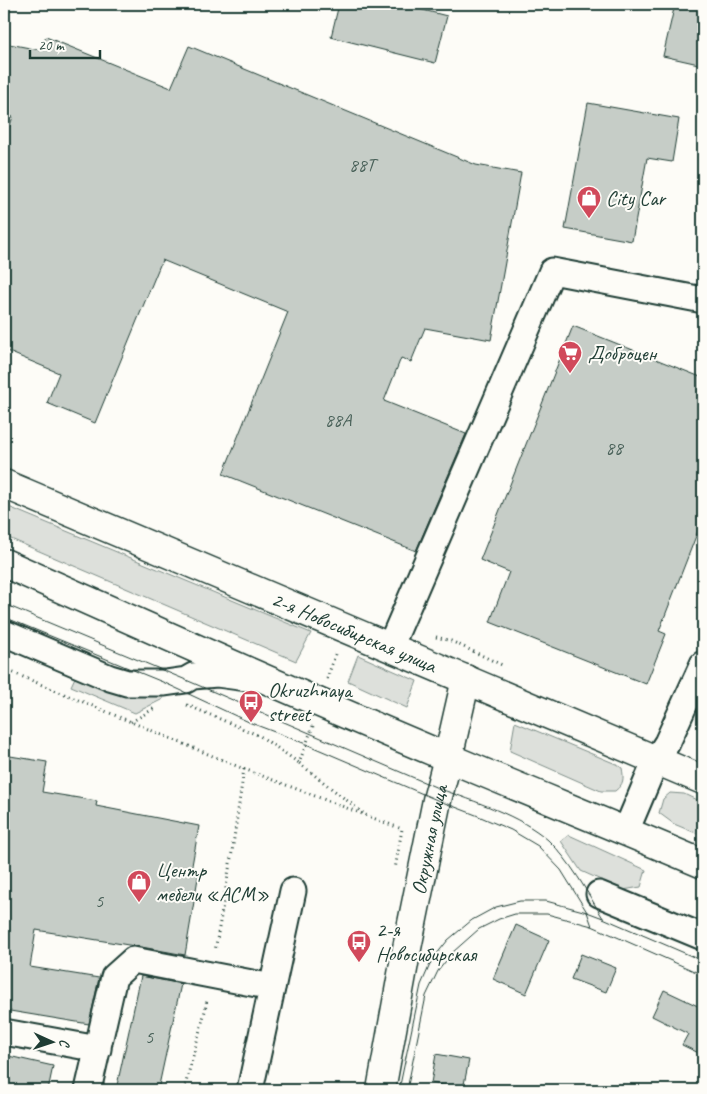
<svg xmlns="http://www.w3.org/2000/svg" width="707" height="1094" font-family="Caveat,sans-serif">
<rect width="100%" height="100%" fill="#fdfcf7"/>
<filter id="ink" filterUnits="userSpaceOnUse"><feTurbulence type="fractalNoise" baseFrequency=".02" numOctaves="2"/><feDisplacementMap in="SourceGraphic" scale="10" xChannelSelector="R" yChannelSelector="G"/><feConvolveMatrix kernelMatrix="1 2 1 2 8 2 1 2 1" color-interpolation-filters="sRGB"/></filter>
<g filter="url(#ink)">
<g fill="#dde0db" stroke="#7e8e88">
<polygon points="4,505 311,633 296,661 4,536"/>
<polygon points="358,655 417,681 407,708 348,681"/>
<polygon points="77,673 164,693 163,699 135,713 71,686"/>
<path d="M515 722 616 764 622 768C624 779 624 784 615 791H601L510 751Z"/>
<polygon points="670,793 684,794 703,803 703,836 674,824 659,813 663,799"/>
<polygon points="569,835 646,870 641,887 623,890 581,871 561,841"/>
</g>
<g fill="#c6cdc7" stroke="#1f3d34">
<polygon points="339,4 399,4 447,16 435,63 331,37"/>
<polygon points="675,4 703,4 703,65 663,56"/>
<polygon points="46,37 171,88 189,46 476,165 521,173 491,340 425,328 411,362 401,358 384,401 466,434 416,551 223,474 288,312 162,260 95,423 47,403 59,373 4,350 4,140 13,117 4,115 4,43 40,50"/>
<polygon points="588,103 679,119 672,162 647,158 632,241 565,229"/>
<polygon points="573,326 703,378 703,518 659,631 666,634 646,684 490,622 509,572 480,560"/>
<polygon points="4,755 47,762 42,792 97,801 96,806 199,826 191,871 199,872 185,955 147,948 36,930 30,967 99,978 89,1024 4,1010"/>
<polygon points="516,925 549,940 526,994 493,979"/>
<polygon points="581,954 616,968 606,992 571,979"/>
<polygon points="141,976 181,984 158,1090 116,1090"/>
<polygon points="664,990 700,1007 703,1000 703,1055 682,1045 688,1034 652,1016"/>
<polygon points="436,1054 469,1060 463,1089 431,1083"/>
<polygon points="4,1055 53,1066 48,1090 4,1090"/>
</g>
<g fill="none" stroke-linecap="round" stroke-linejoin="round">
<defs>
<g id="minor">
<polyline points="4,633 110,678 127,683 165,683 186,680 193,676 217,674 247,678 254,678"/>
<polyline points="390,647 552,271 703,300"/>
<polyline points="626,831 656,760 667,743 703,664"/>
<polyline points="599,894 703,937"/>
<polyline points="4,1032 98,1049"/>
<polyline points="88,1090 114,977 133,960 272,987"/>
<polyline points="250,1090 293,891"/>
</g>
<g id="major">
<path id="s1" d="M4 484 703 780"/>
<path d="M4 563C152 629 300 696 449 758 534 794 619 828 703 864"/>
<path id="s2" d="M381 1090 405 958 437 800 448 758 466 679"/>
</g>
</defs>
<use href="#minor" stroke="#1f3d34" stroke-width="29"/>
<use href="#major" stroke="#1f3d34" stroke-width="31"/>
<g stroke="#1f3d34" stroke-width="3" stroke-dasharray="1 4" stroke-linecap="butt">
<polyline points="436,637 451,641 502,665"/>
<polyline points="4,669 244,769 232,852 215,951"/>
<polyline points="327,679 336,652"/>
<polyline points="187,705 260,736 299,763"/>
<polyline points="131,722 155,708"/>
<polyline points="313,726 299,763 363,813"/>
<polyline points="244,769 402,829 395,869"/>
<polyline points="184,1090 205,1011 207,999"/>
</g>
<use href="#minor" stroke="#fdfcf7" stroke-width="25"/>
<use href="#major" stroke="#fdfcf7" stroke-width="28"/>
<g stroke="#1f3d34" stroke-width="1">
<path d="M4 604 186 680 440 789C474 801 521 816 548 840 571 861 586 891 603 918"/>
<polyline points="4,617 165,683 251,723 306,744 437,800 476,815 511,830 538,846 561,870 587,912 592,926"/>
<polyline points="399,1090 421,985 432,960 448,940 472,920 496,907 520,901 546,901 587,912 603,918 703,961"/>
<polyline points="407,1090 426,996 438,971 453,952 479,929 499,919 515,914 547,914 592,926 703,975"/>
</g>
</g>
</g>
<defs>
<symbol id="shop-pin" viewBox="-11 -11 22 30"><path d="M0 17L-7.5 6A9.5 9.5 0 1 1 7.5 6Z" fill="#d1495b" stroke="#fdfcf7"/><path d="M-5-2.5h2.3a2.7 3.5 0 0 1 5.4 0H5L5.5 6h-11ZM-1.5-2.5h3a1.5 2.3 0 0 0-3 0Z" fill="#fff"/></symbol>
<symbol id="supermarket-pin" viewBox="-11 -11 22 30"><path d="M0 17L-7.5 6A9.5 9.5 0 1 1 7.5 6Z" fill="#d1495b" stroke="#fdfcf7"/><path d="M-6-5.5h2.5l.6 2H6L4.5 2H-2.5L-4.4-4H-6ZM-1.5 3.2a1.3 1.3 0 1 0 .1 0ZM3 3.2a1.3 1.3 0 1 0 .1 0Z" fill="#fff"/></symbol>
<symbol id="bus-pin" viewBox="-11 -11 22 30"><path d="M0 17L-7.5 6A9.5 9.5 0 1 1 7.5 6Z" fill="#d1495b" stroke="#fdfcf7"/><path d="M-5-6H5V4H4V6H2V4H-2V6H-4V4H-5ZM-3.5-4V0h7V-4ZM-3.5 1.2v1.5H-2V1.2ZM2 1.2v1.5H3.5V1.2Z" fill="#fff"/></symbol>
</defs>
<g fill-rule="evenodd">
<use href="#shop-pin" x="575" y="184" width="28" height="38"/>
<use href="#supermarket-pin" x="556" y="339" width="28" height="38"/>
<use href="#bus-pin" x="237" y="688" width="28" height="38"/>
<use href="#shop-pin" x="125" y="868" width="28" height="38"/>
<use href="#bus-pin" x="345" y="928" width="28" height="38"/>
</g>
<g text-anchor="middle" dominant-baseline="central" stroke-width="4" stroke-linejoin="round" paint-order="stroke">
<g font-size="19" fill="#496159">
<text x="362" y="165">88Т</text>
<text x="338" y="420">88А</text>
<text x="614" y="448">88</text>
<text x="99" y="901">5</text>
<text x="149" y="1037">5</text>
</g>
<g font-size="21" fill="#1f3d34" stroke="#fdfcf7" text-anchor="start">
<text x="606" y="198">City Car</text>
<text x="588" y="353">Доброцен</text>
<text x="268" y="690">Okruzhnaya<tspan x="268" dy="24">street</tspan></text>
<text x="156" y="870">Центр<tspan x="156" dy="24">мебели «АСМ»</tspan></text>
<text x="376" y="930">2-я<tspan x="376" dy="24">Новосибирская</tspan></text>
</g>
<g font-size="21" fill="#1f3d34" stroke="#fdfcf7">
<text stroke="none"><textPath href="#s1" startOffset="380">2-я Новосибирская улица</textPath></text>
<text stroke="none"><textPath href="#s2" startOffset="255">Окружная улица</textPath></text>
</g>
</g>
<rect width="707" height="1094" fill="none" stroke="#fdfcf7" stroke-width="20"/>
<rect x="10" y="10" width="687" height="1074" fill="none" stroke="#1f3d34" stroke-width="2" filter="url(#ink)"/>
<g transform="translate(52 1042) rotate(93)" stroke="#fdfcf7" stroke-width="4" paint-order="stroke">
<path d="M0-4L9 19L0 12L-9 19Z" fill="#1f3d34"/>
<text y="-8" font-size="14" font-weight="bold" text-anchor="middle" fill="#1f3d34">С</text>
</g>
<path d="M30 50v8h70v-8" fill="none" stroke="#1f3d34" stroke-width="2.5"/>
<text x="38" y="50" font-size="15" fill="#1f3d34" stroke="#fdfcf7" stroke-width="4" paint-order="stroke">20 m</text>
</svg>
